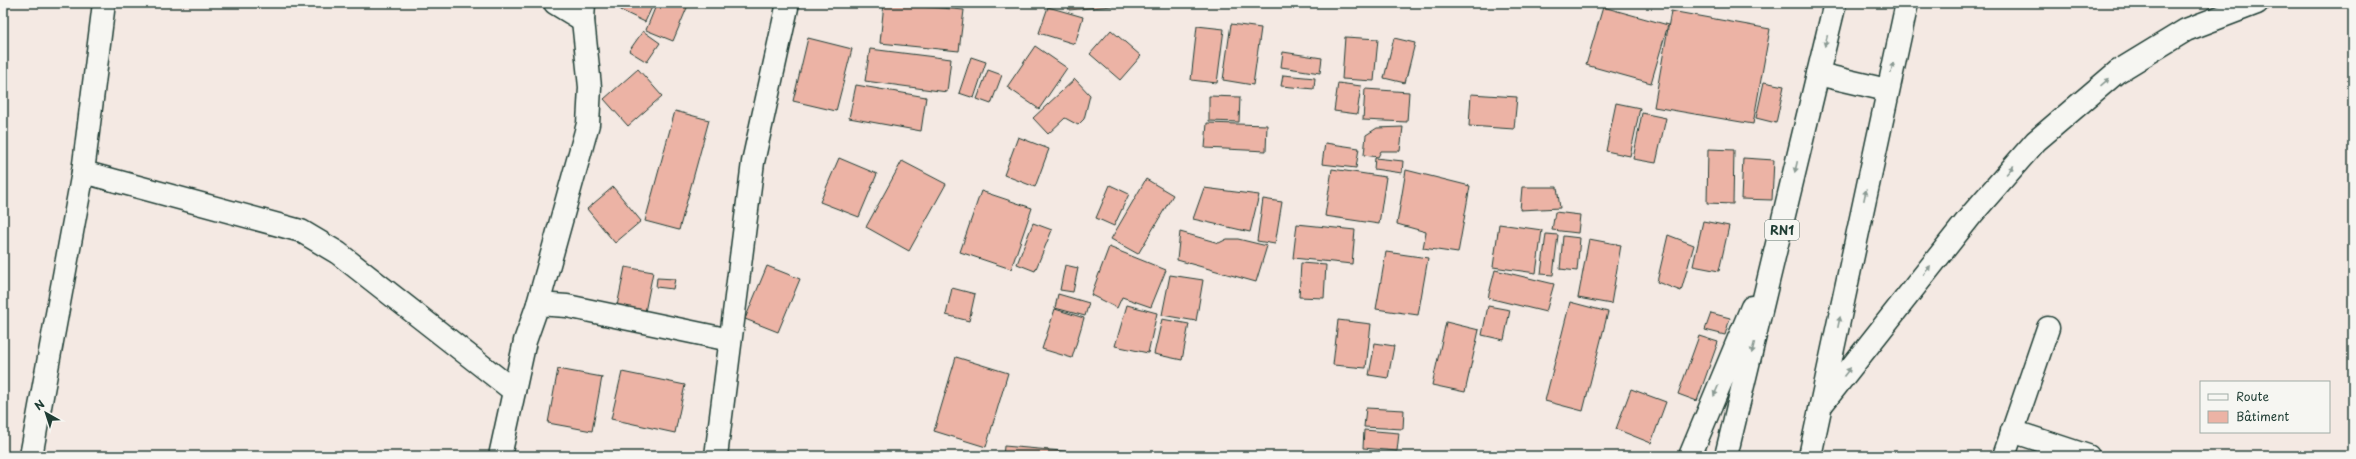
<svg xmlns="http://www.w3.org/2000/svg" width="2356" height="459" font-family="'Playpen Sans',sans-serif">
<rect width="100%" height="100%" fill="#f4e9e3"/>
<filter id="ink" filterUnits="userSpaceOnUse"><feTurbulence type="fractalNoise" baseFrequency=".025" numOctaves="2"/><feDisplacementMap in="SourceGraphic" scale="8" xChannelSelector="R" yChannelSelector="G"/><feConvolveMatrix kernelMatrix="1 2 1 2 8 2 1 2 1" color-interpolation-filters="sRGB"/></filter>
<g filter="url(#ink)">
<g fill="#ecb3a5" stroke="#1f3d34">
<polygon points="624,3 654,3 645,22 620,10"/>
<polygon points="657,3 689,3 673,41 646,30"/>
<polygon points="884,3 964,10 959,51 880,43"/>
<polygon points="1068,3 1112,3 1112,6 1069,10"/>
<polygon points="1048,7 1083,17 1075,44 1039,33"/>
<polygon points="1603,7 1668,25 1651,83 1586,65"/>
<polygon points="1671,11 1770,29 1753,124 1654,107"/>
<polygon points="1231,24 1261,28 1253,85 1223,80"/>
<polygon points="1197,26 1224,29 1217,83 1191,80"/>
<polygon points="1111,30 1141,56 1120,80 1090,54"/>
<polygon points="643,31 660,43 647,62 629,51"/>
<polygon points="1345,37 1378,39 1374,81 1342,79"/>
<polygon points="808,38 852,49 836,111 793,101"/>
<polygon points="1394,38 1415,43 1405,83 1384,78"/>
<polygon points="1035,46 1067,68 1039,109 1007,87"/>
<polygon points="870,49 951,59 947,92 865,81"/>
<polygon points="1283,52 1322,58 1320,73 1281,67"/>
<polygon points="971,57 986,62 974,98 959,93"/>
<polygon points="638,69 662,96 628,126 604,99"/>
<polygon points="988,70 1002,75 991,104 977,99"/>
<polygon points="1283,75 1315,78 1314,89 1281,86"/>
<polygon points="1075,79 1090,95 1084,119 1078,125 1065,118 1048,134 1033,118"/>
<polygon points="1764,82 1784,86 1776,123 1756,118"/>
<polygon points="1338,83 1361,86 1357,114 1334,111"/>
<polygon points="856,85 926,97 921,131 849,118"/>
<polygon points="1365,89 1409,92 1407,122 1363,120"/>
<polygon points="1471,94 1517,97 1514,129 1469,126"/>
<polygon points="1209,96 1240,97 1239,122 1209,121"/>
<polygon points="1616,103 1640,108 1630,156 1606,151"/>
<polygon points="675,111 709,120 679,230 645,221"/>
<polygon points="1642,113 1666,118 1656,163 1633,159"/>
<polygon points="1207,123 1267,125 1266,151 1205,148"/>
<polygon points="1403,127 1400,151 1381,151 1378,157 1364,155 1366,135 1377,128"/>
<polygon points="1018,137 1049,149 1035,187 1004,175"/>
<polygon points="1325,143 1359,148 1356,168 1322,164"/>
<polygon points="1708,149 1734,150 1733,204 1707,203"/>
<polygon points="839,158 877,174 859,217 820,202"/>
<polygon points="1375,158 1403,161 1402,173 1374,169"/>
<polygon points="1743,158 1774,160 1772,200 1741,199"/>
<polygon points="902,161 946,184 909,251 866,227"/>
<polygon points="1332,169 1386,177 1379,224 1325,216"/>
<polygon points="1406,170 1470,186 1458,253 1423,248 1426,232 1397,224"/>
<polygon points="1146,179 1173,195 1138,254 1111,239"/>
<polygon points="1110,185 1129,194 1114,226 1096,218"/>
<polygon points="613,187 641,221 615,243 587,209"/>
<polygon points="1522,187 1557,187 1560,208 1520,210"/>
<polygon points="1204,188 1259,195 1250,232 1193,219"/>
<polygon points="981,191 1032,208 1011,269 960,252"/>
<polygon points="1263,199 1282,202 1275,244 1257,241"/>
<polygon points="1555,212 1580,215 1578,233 1552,230"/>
<polygon points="1703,221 1729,226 1719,271 1693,266"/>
<polygon points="1033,223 1052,230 1035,271 1017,264"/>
<polygon points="1297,224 1355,230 1352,264 1293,258"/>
<polygon points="1499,224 1542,230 1536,273 1493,267"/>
<polygon points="1180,232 1219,243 1227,239 1238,239 1267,246 1256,282 1177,260"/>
<polygon points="1546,234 1558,235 1553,275 1541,274"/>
<polygon points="1668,235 1694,245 1681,291 1657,282"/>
<polygon points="1563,236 1580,238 1577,271 1560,269"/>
<polygon points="1589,239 1621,245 1611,304 1578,298"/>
<polygon points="1109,247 1166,270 1151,307 1122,297 1117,308 1091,295"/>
<polygon points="1386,252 1428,258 1418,315 1376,309"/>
<polygon points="1301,263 1326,265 1324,298 1299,297"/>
<polygon points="1065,265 1078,268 1073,292 1060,290"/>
<polygon points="767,266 800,279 778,332 745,319"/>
<polygon points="625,267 653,272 644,317 616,311"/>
<polygon points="1495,270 1554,284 1546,312 1488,298"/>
<polygon points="1170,275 1203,280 1196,321 1162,315"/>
<polygon points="657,278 675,279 673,289 656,287"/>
<polygon points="952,288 975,294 969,321 946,315"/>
<polygon points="1058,294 1089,303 1085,316 1055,308"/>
<polygon points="1570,302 1608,312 1583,411 1545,401"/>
<polygon points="1127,305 1157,313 1148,353 1115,346"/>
<polygon points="1488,306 1510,310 1504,340 1482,335"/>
<polygon points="1055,309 1084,318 1072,358 1042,349"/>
<polygon points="1711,313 1730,318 1725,335 1705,330"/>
<polygon points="1162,319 1189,324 1182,360 1154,354"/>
<polygon points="1338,320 1371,324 1366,368 1333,365"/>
<polygon points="1446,322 1479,330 1465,392 1432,385"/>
<polygon points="1699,336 1718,342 1697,401 1678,394"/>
<polygon points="1375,343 1394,346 1388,378 1369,375"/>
<polygon points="956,357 1008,373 986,447 934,431"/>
<polygon points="558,369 602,377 592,431 548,423"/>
<polygon points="622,372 685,385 675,433 611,419"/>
<polygon points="1631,389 1666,402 1651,443 1616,429"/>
<polygon points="1366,408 1404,410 1403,429 1364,427"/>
<polygon points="1364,430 1399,433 1397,451 1363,448"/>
<polygon points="1004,446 1108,455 1108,456 1003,456"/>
</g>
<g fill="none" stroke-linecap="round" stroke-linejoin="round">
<defs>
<g id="minor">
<polyline points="555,3 583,20"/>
<polyline points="83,172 301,231 338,253 514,391"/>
<polyline points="538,304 588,124 590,87 583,20 584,3"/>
<polyline points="2012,431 2088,456"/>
<polyline points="31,456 83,172 104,3"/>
<polyline points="500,456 525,341 538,304 567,306 730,340"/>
<polyline points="716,456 753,162 788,3"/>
<polyline points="2004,456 2048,328"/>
</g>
<g id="trunk">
<polyline points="1818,74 1887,90"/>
<polyline points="1823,403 1973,213 2036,141 2117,72 2186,30 2257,3"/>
<polyline points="1690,456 1752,307"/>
<polyline points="1726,456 1835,3"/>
<polyline points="1810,456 1907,3"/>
</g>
</defs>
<use href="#minor" stroke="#1f3d34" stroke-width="25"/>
<use href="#trunk" stroke="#1f3d34" stroke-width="25"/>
<use href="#minor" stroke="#f6f6f2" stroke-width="22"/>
<use href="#trunk" stroke="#f6f6f2" stroke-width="22"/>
</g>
<defs><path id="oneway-solid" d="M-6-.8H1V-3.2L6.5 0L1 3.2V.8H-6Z"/></defs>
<g fill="#8a9a93">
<use href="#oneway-solid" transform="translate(1826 41) rotate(104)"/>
<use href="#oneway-solid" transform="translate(1892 68) rotate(-77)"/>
<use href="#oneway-solid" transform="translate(2105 82) rotate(-41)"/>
<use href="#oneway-solid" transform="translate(1796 167) rotate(103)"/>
<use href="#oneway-solid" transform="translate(2010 170) rotate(-49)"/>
<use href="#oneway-solid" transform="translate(1865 195) rotate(-78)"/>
<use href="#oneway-solid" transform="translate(1927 270) rotate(-52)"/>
<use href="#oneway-solid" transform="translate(1839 322) rotate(-78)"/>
<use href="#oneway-solid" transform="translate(1753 348) rotate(104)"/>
<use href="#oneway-solid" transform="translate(1847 372) rotate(-52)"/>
<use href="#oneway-solid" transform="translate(1716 391) rotate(113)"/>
</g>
</g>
<g text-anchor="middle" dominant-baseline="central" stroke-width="4" stroke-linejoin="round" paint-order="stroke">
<rect fill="#f6f6f2" stroke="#60746d" stroke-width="1" x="1765" y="220" width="34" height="20" rx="3"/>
<g font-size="12" font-weight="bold" fill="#1f3d34">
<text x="1782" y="230">RN1</text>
</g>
</g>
<rect width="2356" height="459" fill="none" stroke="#f6f6f2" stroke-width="16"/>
<rect x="8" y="8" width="2340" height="443" fill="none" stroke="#1f3d34" stroke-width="1.5" filter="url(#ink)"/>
<rect x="2200" y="381" width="130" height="52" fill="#f6f6f2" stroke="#a0aca6"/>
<rect x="2208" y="394" width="20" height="6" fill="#f6f6f2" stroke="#a0aca6"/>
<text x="2236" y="401" font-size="12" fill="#1f3d34">Route</text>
<rect x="2208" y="411" width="20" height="12" fill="#ecb3a5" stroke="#a0aca6"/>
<text x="2236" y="421" font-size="12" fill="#1f3d34">Bâtiment</text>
<g transform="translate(46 413) rotate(321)" stroke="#f6f6f2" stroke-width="3" paint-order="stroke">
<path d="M0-3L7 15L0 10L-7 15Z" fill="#1f3d34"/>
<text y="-6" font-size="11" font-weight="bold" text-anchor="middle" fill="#1f3d34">N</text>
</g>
</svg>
